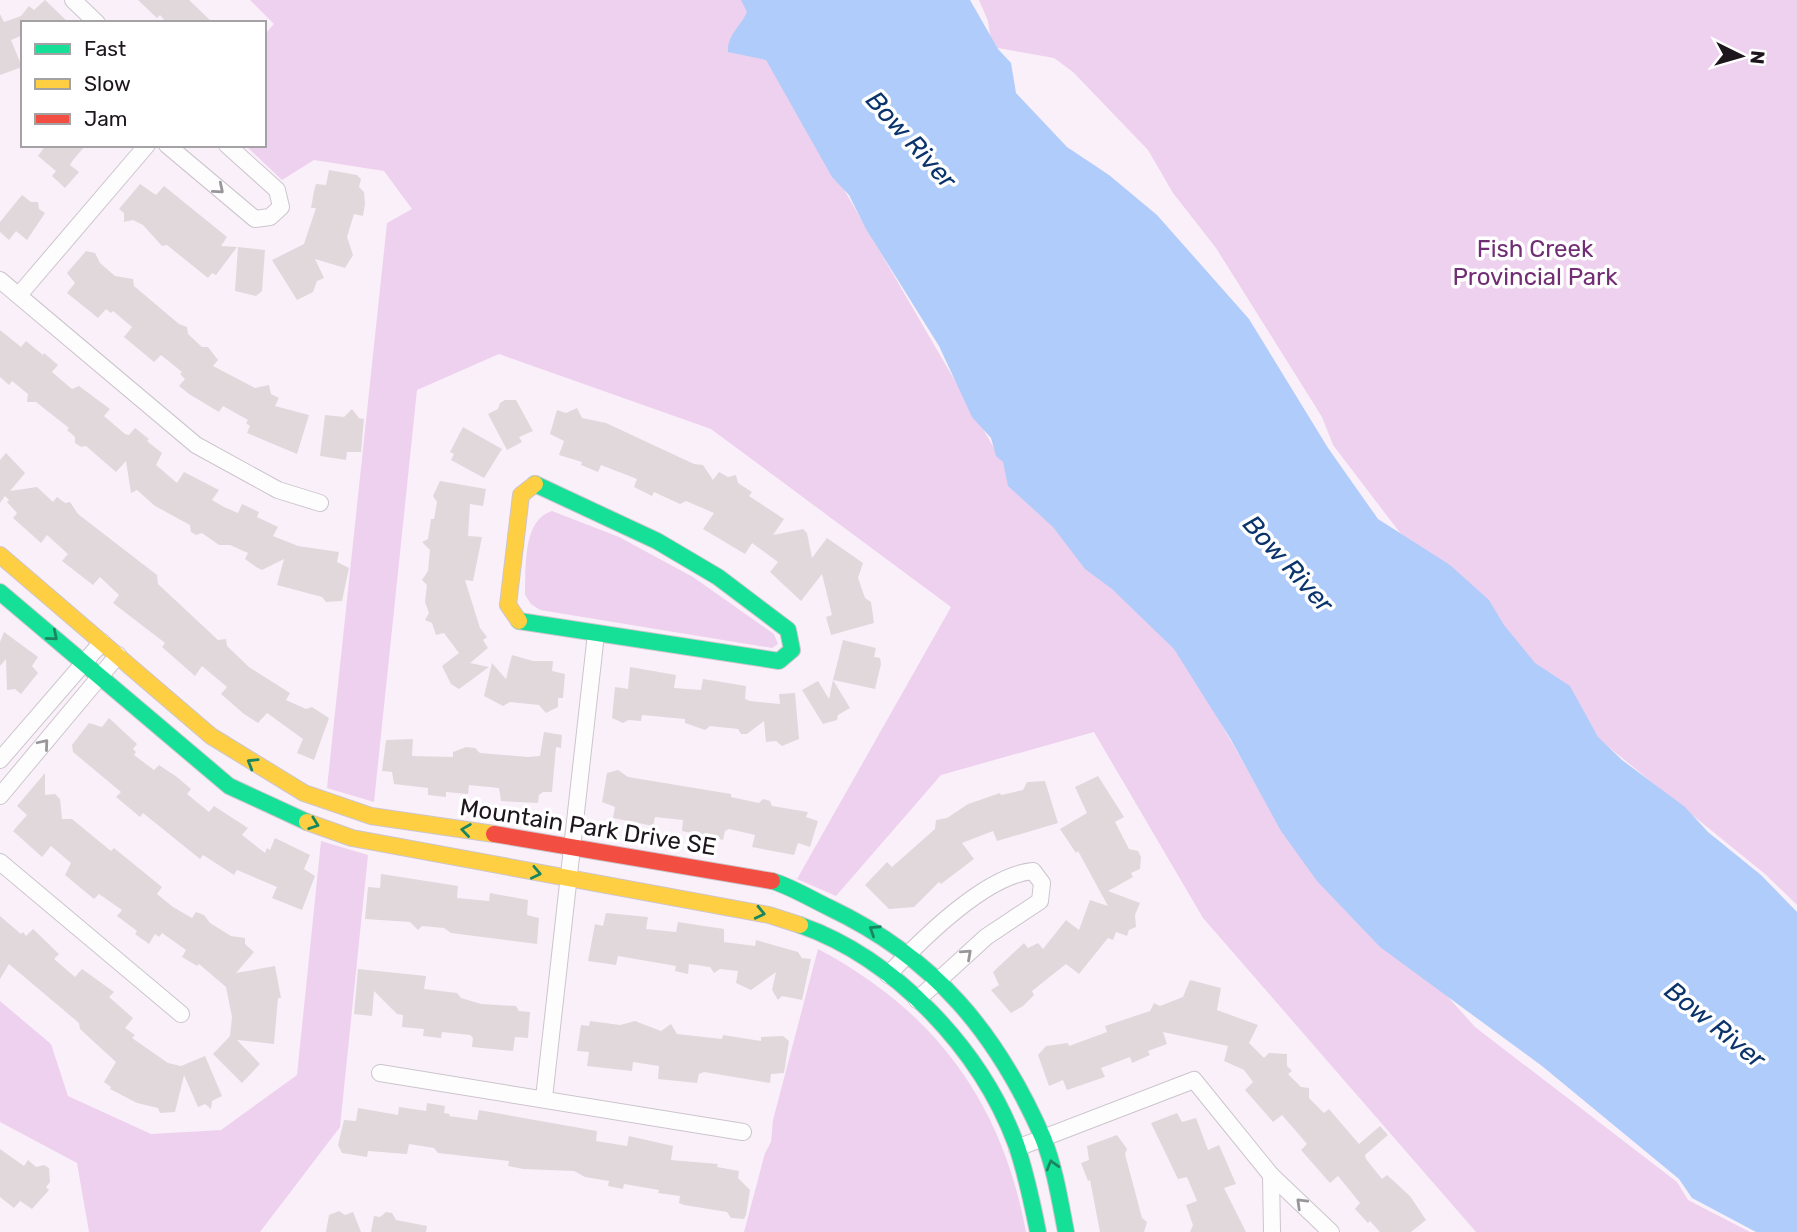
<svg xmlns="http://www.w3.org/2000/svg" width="1797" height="1232" font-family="Rubik,sans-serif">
<rect width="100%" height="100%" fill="#faf0fa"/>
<g fill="#eed1ee">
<polygon points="250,0 744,0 846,193 994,448 1037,505 1182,656 1254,781 1475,1027 1677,1182 1688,1200 1750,1232 1476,1232 1203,918 1094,732 941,775 836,896 797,879 951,607 711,429 499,354 417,390 374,802 327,788 387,223 412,209 384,171 314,160 282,180 245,145 264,145 264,35 274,24"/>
<polygon points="979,0 1797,0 1797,905 1765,874 1595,736 1404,538 1333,445 1322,417 1216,248 1173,193 1148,150 1073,72 1054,58 992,47 988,21"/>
<path d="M552 511 619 537 693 577 774 634 778 644 772 648 540 610 531 604 525 595C526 568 522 520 552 511Z"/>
<polygon points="321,841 368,855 340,1127 260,1232 89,1232 77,1163 0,1122 0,1001 51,1044 68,1096 151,1134 221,1130 297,1075"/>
<path d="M818 949C935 1011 1002 1102 1026 1232H744L765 1153 771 1142 773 1120Z"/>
</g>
<path fill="#b0ccfb" d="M741 0H970L998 49 1011 63 1016 93 1067 147 1109 175 1157 215 1249 319 1328 448 1378 519 1450 565 1489 600 1504 625 1535 663 1570 686 1598 737 1622 760 1685 807 1708 832 1761 875 1797 912V1232H1756L1692 1198 1679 1179 1542 1066 1380 947 1317 881 1281 831 1230 738 1174 649 1112 589 1085 569 1053 527 1008 486 1003 462 996 456 991 438 972 417 939 346 866 229 849 195 832 177 766 60 728 52C727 35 741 26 747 12Z"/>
<g fill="#e1d8dc">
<polygon points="45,0 69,23 23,23 23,35 11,40 22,67 0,75 0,14 4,22 21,16 29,6 34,10"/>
<polygon points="138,0 189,0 213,23 167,23 160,15 157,18"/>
<polygon points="46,145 86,145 73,160 70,165 79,172 65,188 52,176 56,171 38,156"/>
<polygon points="329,170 357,175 361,179 359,187 364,192 365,204 363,216 354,214 347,237 353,255 345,268 315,259 324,278 317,281 313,292 297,300 272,260 304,244 316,208 311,208 314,191 316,184 326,185"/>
<polygon points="140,184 156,195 164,186 227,237 221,246 237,247 216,275 212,273 208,278 167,245 162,246 143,225 133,220 124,222 124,213 119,209"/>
<polygon points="22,195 31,202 38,202 39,209 45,213 27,240 16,231 9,240 0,232 0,222"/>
<polygon points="238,247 265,250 262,291 256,296 235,291"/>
<polygon points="86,251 95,253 100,263 115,276 133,279 134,286 179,324 187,327 188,334 202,347 208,347 218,360 213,366 255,388 269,385 271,394 279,398 275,406 309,415 297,454 247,433 250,426 246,423 248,420 223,406 219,412 189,394 179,386 185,379 180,374 182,372 161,355 154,362 124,337 132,327 113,311 111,313 106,309 98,318 67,293 75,283 67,273"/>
<polygon points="0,330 21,347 26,341 43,355 44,353 58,365 52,372 72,389 79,386 110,409 104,416 125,434 129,435 135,428 149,439 147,441 162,453 156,465 177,483 184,472 219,490 212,500 224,507 238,513 242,504 259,512 257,517 278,527 273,536 298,546 339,552 337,562 349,568 342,601 326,602 322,597 277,585 284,559 262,570 256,567 245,559 248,553 230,545 219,545 202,533 196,535 191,532 190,525 155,506 137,490 131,493 126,461 116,472 86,446 81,447 75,443 75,437 67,430 69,428 36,402 27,402 28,394 12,381 9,385 0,377"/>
<polygon points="505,400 516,400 533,431 519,437 522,442 507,450 488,414 498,409 500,403"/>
<polygon points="577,408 582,418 606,423 694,464 703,465 713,480 719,472 728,477 736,475 738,483 752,492 749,496 784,519 773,535 803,529 807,533 812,558 827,538 863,563 858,578 865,598 871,602 874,623 831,635 826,617 832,615 822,574 801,601 770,572 778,562 752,543 745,554 703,529 714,513 686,501 680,504 654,492 652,496 634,487 637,479 601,465 598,472 581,465 582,462 559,455 564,441 550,434 557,410 566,413"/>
<polygon points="352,409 359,418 364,419 361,452 347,452 346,460 320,456 325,415 344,417"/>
<polygon points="463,427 502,449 484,478 451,460 454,454 450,452"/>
<polygon points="6,453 25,473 10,491 37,487 53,502 57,497 65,503 70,502 78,514 157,575 158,584 218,640 226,639 227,646 249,667 290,693 286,700 306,709 312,707 329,718 314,760 297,753 303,739 267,713 258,723 244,714 221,694 227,687 202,666 195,676 162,647 165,643 113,603 119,595 100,577 93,585 62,561 68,554 47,535 41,543 13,518 17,513 7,502 9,500 5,496 0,503 0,460"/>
<polygon points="440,481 486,489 483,506 470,504 468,536 482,537 473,581 465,580 480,628 487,637 483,640 488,648 470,663 489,667 459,689 451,684 442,666 459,653 444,633 436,635 432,623 425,620 429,613 425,602 427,585 422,580 428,571 430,550 422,542 428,539 431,519 434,519 437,502 433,496"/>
<polygon points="4,632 38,657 32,666 38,673 21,694 15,689 7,690 6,659 0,666 0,642"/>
<polygon points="843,640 876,648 874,657 880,658 881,664 875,689 833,680"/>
<polygon points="512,655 533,661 553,661 552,671 565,674 563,698 558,698 558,707 546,713 539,705 510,702 503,706 484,696 492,663 506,679"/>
<polygon points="630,667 676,675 674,688 701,690 703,679 746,686 745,699 750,701 780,704 779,694 795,693 799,739 782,746 776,741 766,742 764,721 747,734 741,734 738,729 710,726 705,730 685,723 685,719 642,715 641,721 628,720 623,723 612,718 615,687 628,689"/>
<polygon points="833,680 850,708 838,715 837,720 823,724 802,690 818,681 829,699"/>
<polygon points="109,718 137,744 133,749 136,752 134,755 154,770 159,765 177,777 191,789 187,794 209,812 214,806 248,828 242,835 265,853 267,848 270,850 275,838 310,855 304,869 315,876 302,910 272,898 277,887 237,870 234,875 203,855 200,859 143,813 140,817 116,797 121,792 73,752 72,745 89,723 102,727"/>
<polygon points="544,732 562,735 561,748 556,747 552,792 543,792 539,795 538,803 501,801 499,788 469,785 468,794 446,792 446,797 428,795 428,788 394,784 392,772 382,771 386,740 413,739 412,756 453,757 453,752 466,747 475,748 480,753 528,757 540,756"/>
<polygon points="618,770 628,777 731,794 731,797 759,803 763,799 770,801 772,806 808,812 806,817 818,821 810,847 798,843 794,855 752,847 755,835 729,829 725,831 723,840 682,831 683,820 655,817 653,826 613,818 615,807 602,802 607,773"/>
<polygon points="45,773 45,795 55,794 60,799 62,819 72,819 111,851 114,848 162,887 157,894 173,907 192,918 196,912 204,915 210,923 231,936 245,938 245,944 254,952 236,973 275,966 281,998 278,998 274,1044 237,1040 260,1064 242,1083 213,1054 230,1036 232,1017 226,987 199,964 197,966 182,957 186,950 162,933 159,937 155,934 149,944 135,934 137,931 117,916 122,910 99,894 94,899 65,875 71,863 51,846 42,857 13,831 27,815 17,806"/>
<polygon points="1098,776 1124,817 1115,822 1129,849 1138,851 1141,857 1140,869 1131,873 1133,877 1108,891 1140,903 1135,915 1136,927 1129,930 1127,936 1116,932 1113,940 1108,938 1079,974 1066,964 1032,991 1034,995 1023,1006 1011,1013 991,990 999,985 993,972 1024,943 1028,948 1038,943 1043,949 1066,920 1079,930 1090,900 1108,906 1078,851 1076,853 1060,829 1087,813 1075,787"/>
<polygon points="1045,781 1058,823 997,841 993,831 962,843 974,859 941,884 939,882 914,907 889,909 865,885 887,862 892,867 935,829 936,820 947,818 968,804 1000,793 1001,795 1023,790 1027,782"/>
<polygon points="381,874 458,886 457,898 489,901 490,893 528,900 527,915 539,918 537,944 451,933 444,928 422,926 418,930 410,922 365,919 368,887 380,888"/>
<polygon points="606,913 648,917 646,929 676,932 678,922 704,926 724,929 724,942 755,946 756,940 798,952 802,958 811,959 802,1000 782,996 778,1000 772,990 776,972 751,990 736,983 738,971 720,969 714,973 710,967 689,964 688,974 675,971 676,966 618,956 616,965 588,961 595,924 603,926"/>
<polygon points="0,916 21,934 23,932 26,936 33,929 59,954 54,959 75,977 82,969 114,992 109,997 133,1018 125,1028 135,1035 132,1038 168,1063 181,1066 205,1056 222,1096 212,1101 211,1109 205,1104 198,1107 184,1075 175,1112 160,1113 158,1108 137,1103 110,1089 111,1087 104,1082 116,1062 80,1029 79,1023 9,964 0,979"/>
<polygon points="358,969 426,976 424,989 457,993 461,998 481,1004 516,1006 519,1011 530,1012 528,1038 515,1037 513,1051 472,1047 473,1038 470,1035 442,1032 441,1038 423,1036 424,1029 402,1027 403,1015 397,1014 374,991 372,1016 354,1014"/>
<polygon points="1190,980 1221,988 1217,1010 1258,1025 1249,1043 1264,1058 1269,1053 1287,1054 1287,1066 1292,1071 1288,1074 1301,1087 1309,1088 1309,1098 1324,1113 1329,1109 1359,1144 1380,1126 1388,1135 1365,1155 1366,1159 1382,1179 1387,1175 1410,1196 1426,1220 1411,1232 1380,1232 1370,1221 1368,1223 1355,1209 1360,1203 1338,1176 1330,1183 1301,1150 1307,1144 1282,1115 1273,1122 1245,1090 1253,1082 1244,1070 1224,1061 1228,1046 1163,1032 1167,1044 1148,1051 1150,1055 1132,1063 1130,1057 1101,1068 1105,1077 1067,1090 1063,1080 1049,1086 1038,1055 1046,1046 1068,1043 1069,1046 1107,1032 1105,1026 1150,1011 1154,1003 1160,1006 1183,997"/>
<polygon points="590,1021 620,1025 635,1021 661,1031 671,1024 677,1034 722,1039 723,1035 761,1041 761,1037 783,1036 789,1041 784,1073 771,1074 770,1083 704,1072 699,1074 697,1083 658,1079 659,1066 633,1062 632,1071 587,1066 589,1052 577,1051 581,1025 589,1026"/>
<polygon points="427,1103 445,1106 444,1113 450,1114 449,1116 477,1120 479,1110 597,1131 596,1141 627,1146 629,1136 673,1146 671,1160 718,1164 717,1167 739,1171 738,1178 750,1190 746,1215 744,1219 731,1218 727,1212 684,1205 679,1203 680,1196 658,1193 659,1190 624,1184 623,1189 608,1186 609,1181 585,1177 574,1171 523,1169 508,1166 509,1161 438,1153 434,1148 409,1144 407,1154 368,1151 367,1157 342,1153 338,1145 344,1120 356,1121 358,1108 398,1115 399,1107 426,1111"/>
<polygon points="1177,1113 1182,1122 1196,1118 1208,1150 1219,1145 1236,1184 1224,1188 1246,1232 1190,1232 1193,1225 1186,1205 1197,1201 1187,1177 1178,1179 1151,1123"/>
<polygon points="1117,1135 1127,1149 1125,1154 1142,1218 1147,1222 1144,1232 1100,1232 1090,1180 1088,1181 1081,1163 1089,1160 1087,1146"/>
<polygon points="0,1149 24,1166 28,1160 36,1167 44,1165 49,1168 50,1182 46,1187 49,1190 32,1209 20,1201 14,1208 0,1197"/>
<polygon points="339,1211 345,1215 353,1212 361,1232 326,1232 329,1215"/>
<polygon points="386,1212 392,1213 396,1220 427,1226 426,1232 371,1232 374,1216 380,1217"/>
</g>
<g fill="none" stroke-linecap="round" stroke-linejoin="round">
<defs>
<g id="street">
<polyline points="73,0 97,23"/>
<polyline points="167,145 255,219 270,217 281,207 277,190 227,145"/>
<polyline points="0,280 196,445 278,490 320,503"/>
<polyline points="19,295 147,145"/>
<polyline points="0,760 102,642"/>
<polyline points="0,796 118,655"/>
<polyline points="0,862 181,1014"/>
<path d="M888 975C920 941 985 875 1033 871L1042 883 1040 901 986 937 917 1000"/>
<polyline points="380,1073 743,1132"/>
<polyline points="544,1098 596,634"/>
<polyline points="1017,1148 1194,1080 1271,1175 1331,1232"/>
<polyline points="1271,1175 1272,1232"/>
</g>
<g id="fast">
<polyline points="0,592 229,786 307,822"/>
<polyline points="519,621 779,661 792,650 788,630 718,577 657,541 535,484"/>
<path d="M772 881C792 887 811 899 830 908 935 958 997 1033 1043 1138 1055 1168 1060 1201 1066 1232"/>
<path d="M800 925C896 959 981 1050 1016 1144 1026 1173 1032 1202 1038 1232"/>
</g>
<g id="slow">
<polyline points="0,555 211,736 304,793 371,816 494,834"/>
<polyline points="519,621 508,605 521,495 535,484"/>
<polyline points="307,822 352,838 769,915 800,925"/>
</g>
<polyline id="jam" points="494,834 772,881"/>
</defs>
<use href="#street" stroke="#ccc5cc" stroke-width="18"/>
<use href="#fast" stroke="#ccc5cc" stroke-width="18"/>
<use href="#slow" stroke="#ccc5cc" stroke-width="18"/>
<use href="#jam" stroke="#ccc5cc" stroke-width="18"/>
<use href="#street" stroke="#fefdfe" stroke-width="16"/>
<use href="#fast" stroke="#16e098" stroke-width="16"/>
<use href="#slow" stroke="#ffcf43" stroke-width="16"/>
<use href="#jam" stroke="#f24e42" stroke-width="16"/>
</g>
<defs><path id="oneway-chevron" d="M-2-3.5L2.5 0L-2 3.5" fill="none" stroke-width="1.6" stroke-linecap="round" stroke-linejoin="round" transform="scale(1.75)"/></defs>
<g stroke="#999699">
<use href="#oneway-chevron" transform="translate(219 189) rotate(40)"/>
<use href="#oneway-chevron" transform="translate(44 744) rotate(-50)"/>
<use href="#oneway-chevron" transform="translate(967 954) rotate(-42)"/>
<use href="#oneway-chevron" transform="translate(1301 1203) rotate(-136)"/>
</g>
<g stroke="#198661">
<use href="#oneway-chevron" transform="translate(53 636) rotate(40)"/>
<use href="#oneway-chevron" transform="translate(252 763) rotate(-149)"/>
<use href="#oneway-chevron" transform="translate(314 824) rotate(20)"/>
<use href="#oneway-chevron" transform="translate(466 830) rotate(-172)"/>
<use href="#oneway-chevron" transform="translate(536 873) rotate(12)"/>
<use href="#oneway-chevron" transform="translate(760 913) rotate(13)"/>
<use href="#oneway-chevron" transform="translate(874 930) rotate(-147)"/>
<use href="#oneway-chevron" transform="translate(1052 1165) rotate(-106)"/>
</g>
<g text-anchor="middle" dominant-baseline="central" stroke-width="7" stroke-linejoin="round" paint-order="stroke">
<g font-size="24" fill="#712e74" stroke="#fff">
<text x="1535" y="249">Fish Creek<tspan x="1535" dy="28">Provincial Park</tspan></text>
</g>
<g font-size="24" fill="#1d171d" stroke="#fff">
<text transform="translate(588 827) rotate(9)">Mountain Park Drive SE</text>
</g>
<g font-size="26" font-style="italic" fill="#0a346b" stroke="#fff">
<text transform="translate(911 140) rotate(48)">Bow River</text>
<text transform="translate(1288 564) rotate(48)">Bow River</text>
<text transform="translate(1715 1025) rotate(39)">Bow River</text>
</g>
</g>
<rect x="21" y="21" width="245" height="126" fill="#ffffff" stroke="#a5a2a5" stroke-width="2"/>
<rect x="35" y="44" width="35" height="10" fill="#16e098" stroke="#a5a2a5" stroke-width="2"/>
<text x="84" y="56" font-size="21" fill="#1d171d">Fast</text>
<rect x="35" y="79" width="35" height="10" fill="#ffcf43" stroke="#a5a2a5" stroke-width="2"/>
<text x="84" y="91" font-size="21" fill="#1d171d">Slow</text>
<rect x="35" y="114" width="35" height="10" fill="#f24e42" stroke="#a5a2a5" stroke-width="2"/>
<text x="84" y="126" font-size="21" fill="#1d171d">Jam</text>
<g transform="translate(1741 56) rotate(95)" stroke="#ffffff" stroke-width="5" paint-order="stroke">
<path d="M0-5L12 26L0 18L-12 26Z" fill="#1d171d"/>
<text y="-10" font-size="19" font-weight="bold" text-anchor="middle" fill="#1d171d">N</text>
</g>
</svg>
